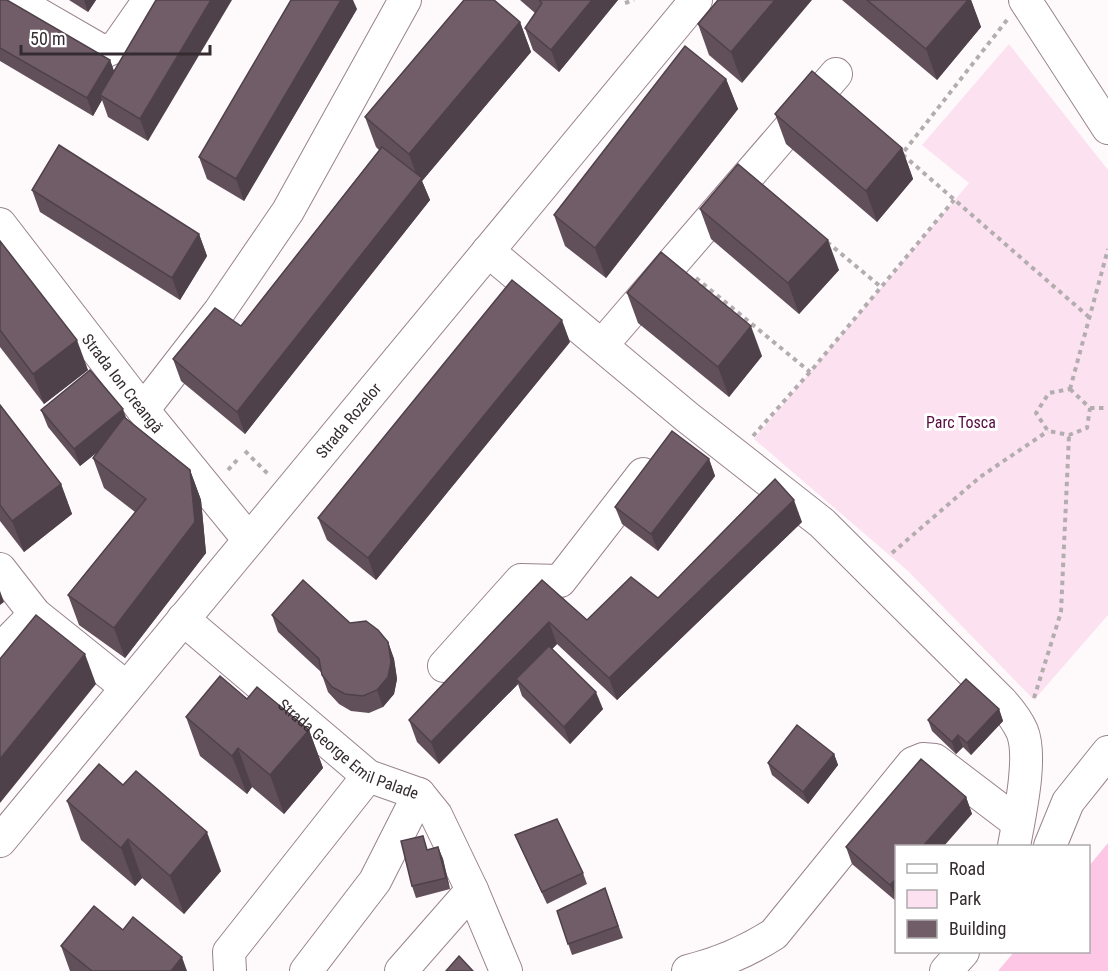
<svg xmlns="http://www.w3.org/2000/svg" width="1108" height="971" font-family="'Roboto Condensed',sans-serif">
<rect width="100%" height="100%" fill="#fef9fb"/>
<polygon fill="#fce2f0" points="1009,44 1108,170 1108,615 1034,700 908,571 754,439 969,183 922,145"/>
<polygon fill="#fcc6e4" points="1108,843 1108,971 998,971 1014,952 1088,952 1089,866"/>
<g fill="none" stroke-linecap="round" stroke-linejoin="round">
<defs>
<g id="minor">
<polyline points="14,0 104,52 117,46 149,0"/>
<polyline points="1025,0 1108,128"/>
<path id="s1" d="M0 224 143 410 249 540"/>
<path d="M488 251 687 417 822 523 1001 701C1009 710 1017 720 1022 731 1033 757 1019 818 1014 846"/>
<polyline points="602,345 836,74"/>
<polyline points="143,410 219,312 288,211 405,0"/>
<polyline points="0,569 35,614 126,687"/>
<path id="s2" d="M183 619 368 776 419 794 436 815 472 890 506 971"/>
<polyline points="0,650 35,614"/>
<polyline points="444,666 521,580 560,581 643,474"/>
<path id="s3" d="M0 841 696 0"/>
<polyline points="1050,846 1068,802 1108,752"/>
<polyline points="230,971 229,952 368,776"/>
<polyline points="306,971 375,881 419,794"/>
<polyline points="401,971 472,890"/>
<path d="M688 971C720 963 746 952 774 934L913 763 923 759 935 760 1018 823"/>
<polyline points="946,971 963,952"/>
</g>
</defs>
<use href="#minor" stroke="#98838f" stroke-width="34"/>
<g stroke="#b4adb0" stroke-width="4" stroke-dasharray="4.5 4.5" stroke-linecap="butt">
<polyline points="625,3 634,0"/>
<polyline points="1007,20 902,154 1090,318"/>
<polyline points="827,242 881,287"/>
<polyline points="696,278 810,372"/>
<polygon points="1070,389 1090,408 1087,428 1069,435 1048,431 1036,413 1049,393"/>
<polyline points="1070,389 1108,249"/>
<polyline points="1090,408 1108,408"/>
<polyline points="753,436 810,372 954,200"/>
<polyline points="245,451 268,474"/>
<polyline points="228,470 238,459"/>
<polyline points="892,553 980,477 1048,431"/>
<polyline points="1034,698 1061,612 1069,435"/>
</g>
<use href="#minor" stroke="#fff" stroke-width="32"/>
</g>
<g fill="#615059">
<polygon points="0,0 110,60 114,71 156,0 148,141 108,117 102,100 93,116 0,61"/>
<polygon points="69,0 96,0 88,12"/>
<polygon points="520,0 618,0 559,72 533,50 525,28 535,13"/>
<polygon points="718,0 742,83 709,55 698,24"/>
<polygon points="842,0 971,0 981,27 937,80"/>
<polygon points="357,9 244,201 207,179 199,157"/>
<polygon points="520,22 531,52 422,181 430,200 245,434 181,381 173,359 241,326 379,150 376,147 365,117"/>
<polygon points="726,79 738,109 606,278 565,246 554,215"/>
<polygon points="775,114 902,148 913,179 877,222 786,144"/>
<polygon points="32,190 199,234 207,256 180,300 40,212"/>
<polygon points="700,209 839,270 799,314 711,239"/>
<polygon points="0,241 88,370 44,404 0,347"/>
<polygon points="627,293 762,356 729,397 638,323"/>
<polygon points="570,342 376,580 327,540 318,518"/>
<polygon points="0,405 61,484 72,514 24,552 0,521"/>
<polygon points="41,410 126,418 190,470 201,500 206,553 125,658 79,625 68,595 135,512 104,488 93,458 99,451 80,466 48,427"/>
<polygon points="709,459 715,476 658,551 622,524 615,507"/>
<polygon points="802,522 617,700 557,644 552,649 603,709 570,744 522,696 518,684 439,764 417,742 409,720 542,580 587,620 658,598"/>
<polygon points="272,615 350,623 388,642 394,659 397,679 394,694 383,707 369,713 351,711 339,704 328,692 321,672 278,632"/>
<polygon points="247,699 309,730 323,768 284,814 252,787 247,794 200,756 186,717"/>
<polygon points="999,709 1003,721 971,755 963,747 956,754 932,731 928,720"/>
<polygon points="834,754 838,765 808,804 772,775 768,763"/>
<polygon points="966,797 972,814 897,846 897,902 852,864 846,847"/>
<polygon points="67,801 221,871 184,914 142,878 135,886 81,840"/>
<polygon points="515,835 583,873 587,884 547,904 520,846"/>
<polygon points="438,847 443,859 450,889 416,898 412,886 428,850"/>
<polygon points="605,888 623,938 572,955 557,911"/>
<polygon points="123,930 187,971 70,971 61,946"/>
</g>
<g fill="#4f4149">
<polygon points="84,0 96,0 88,12"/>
<polygon points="211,0 232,0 148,141 140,119"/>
<polygon points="341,0 353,0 357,9 244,201 236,179"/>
<polygon points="592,0 618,0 559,72 551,50"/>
<polygon points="775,0 812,0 742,83 731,52"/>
<polygon points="968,0 971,0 981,27 937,80 926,49"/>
<polygon points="520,22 531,52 422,181 430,200 245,434 237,412 419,182 409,154"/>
<polygon points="110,60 116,77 100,95 102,100 93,116 87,98"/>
<polygon points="726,79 738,109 606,278 595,248"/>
<polygon points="902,148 913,179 877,222 866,191"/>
<polygon points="199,234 207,256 180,300 172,278"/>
<polygon points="828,240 839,270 799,314 788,283"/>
<polygon points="562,320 570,342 376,580 368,558"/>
<polygon points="751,326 762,356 729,397 718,367"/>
<polygon points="77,340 88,370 44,404 33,374"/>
<polygon points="123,409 129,426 80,466 74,449"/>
<polygon points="709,459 715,476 658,551 651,534"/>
<polygon points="190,470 201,500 206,553 125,658 114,628"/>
<polygon points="61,484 72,514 24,552 12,521"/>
<polygon points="794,500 802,522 617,700 609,678"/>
<polygon points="0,591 4,602 0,605"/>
<polygon points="549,622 557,644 519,683 516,679 518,684 439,764 431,742"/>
<polygon points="388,642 394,659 397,679 394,694 383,707 377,690"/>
<polygon points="85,654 96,684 0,803 0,759"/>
<polygon points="596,692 603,709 570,744 564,727"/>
<polygon points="999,709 1003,721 971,755 967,743"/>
<polygon points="309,730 323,768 284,814 270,775"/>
<polygon points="958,735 963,747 956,754 952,742"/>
<polygon points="238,748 252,787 247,794 232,756"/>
<polygon points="834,754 838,765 808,804 803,792"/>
<polygon points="966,797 972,814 944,846 923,846"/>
<polygon points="207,832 221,871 184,914 170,876"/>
<polygon points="128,839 142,878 135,886 121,848"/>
<polygon points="438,847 443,859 450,889 446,878"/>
<polygon points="897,878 897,901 890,885"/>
<polygon points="182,957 187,971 171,971"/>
</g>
<g fill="#715d68" stroke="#4f4149" stroke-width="1.5">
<polygon points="0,0 7,0 110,60 87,98 0,48"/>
<polygon points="156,0 211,0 140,119 100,95"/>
<polygon points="291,0 341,0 236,179 199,157"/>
<polygon points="464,0 494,0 520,22 409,154 365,117"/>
<polygon points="539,0 592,0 551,50 525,28 542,3"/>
<polygon points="718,0 775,0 731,52 698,24"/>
<polygon points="867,0 968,0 926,49"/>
<polygon points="685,46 726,79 595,248 554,215"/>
<polygon points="812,71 902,148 866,191 775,114"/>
<polygon points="59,145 199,234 172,278 32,190"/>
<polygon points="382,147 422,178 237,412 173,359 215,308 241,326"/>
<polygon points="738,164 828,240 788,283 700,209"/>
<polygon points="0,241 77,340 33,374 0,330"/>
<polygon points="661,252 751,326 718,367 627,293"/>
<polygon points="512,280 562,320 368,558 318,518"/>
<polygon points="90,370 123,409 74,449 41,410"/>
<polygon points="0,405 61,484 12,521 0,505"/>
<polygon points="124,417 190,470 195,522 114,628 68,595 146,499 93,458"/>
<polygon points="672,431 709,459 651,534 615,507"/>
<polygon points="775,479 794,500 609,678 549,622 431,742 409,720 542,580 587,620 631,577 658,598"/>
<polygon points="303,580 350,623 366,621 378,630 388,642 391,662 388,677 377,690 363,696 345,694 332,687 322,675 319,659 272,615"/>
<polygon points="36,615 85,654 0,759 0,659"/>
<polygon points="549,646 596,692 564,727 516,679"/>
<polygon points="220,676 247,699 257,687 309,730 270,775 238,748 232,756 186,717"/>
<polygon points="966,679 999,709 967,743 958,735 952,742 928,720"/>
<polygon points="797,725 834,754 803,792 768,763"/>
<polygon points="921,759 966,797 923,846 897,846 897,878 890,885 846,847"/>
<polygon points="99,764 123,785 136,771 207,832 170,876 128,839 121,848 67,801"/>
<polygon points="557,819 583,873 542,892 515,835"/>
<polygon points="423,836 427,850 438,847 446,878 412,886 401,841"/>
<polygon points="605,888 618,926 568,944 557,911"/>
<polygon points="94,906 123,930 133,917 182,957 171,971 92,971 61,946"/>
<polygon points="459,956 473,971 446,971"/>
</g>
<g text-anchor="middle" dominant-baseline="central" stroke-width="6" stroke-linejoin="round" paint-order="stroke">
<g font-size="16" fill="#342c30" stroke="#fff">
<text stroke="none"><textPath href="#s1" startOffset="201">Strada Ion Creangă</textPath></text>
<text stroke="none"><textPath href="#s3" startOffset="546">Strada Rozelor</textPath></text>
<text stroke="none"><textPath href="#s2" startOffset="212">Strada George Emil Palade</textPath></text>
</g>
<g font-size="16" fill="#570c40" stroke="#fff">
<text x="961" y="422">Parc Tosca</text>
</g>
</g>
<rect x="895" y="845" width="195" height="108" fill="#ffffff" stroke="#aeabac" stroke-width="1.5"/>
<rect x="907" y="864" width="30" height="9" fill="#ffffff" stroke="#aeabac" stroke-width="1.5"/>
<text x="949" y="875" font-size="18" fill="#342c30">Road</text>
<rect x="907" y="890" width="30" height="18" fill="#fce2f0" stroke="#aeabac" stroke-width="1.5"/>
<text x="949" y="905" font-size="18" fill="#342c30">Park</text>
<rect x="907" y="920" width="30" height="18" fill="#715d68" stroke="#aeabac" stroke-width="1.5"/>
<text x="949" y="935" font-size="18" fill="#342c30">Building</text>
<path d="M21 45v9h189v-9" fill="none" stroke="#342c30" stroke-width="3"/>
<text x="30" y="45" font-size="18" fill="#342c30" stroke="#ffffff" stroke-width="4.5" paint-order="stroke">50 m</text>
</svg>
